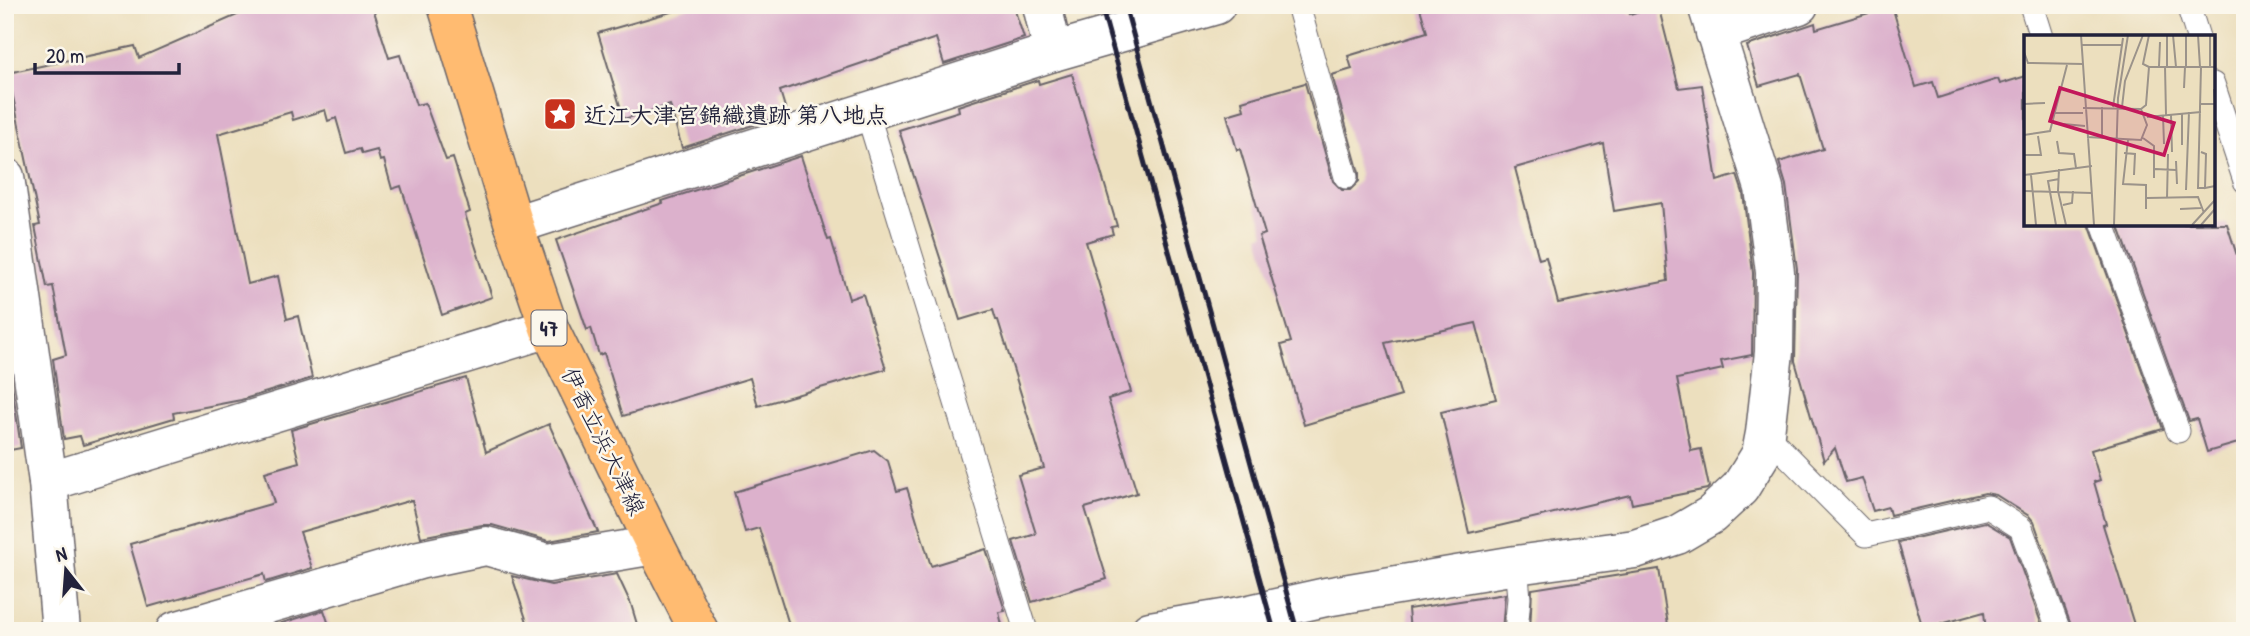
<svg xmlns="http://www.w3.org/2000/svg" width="2250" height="636" font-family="'Patrick Hand','Klee One',sans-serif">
<rect width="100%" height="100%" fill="#fbf7ec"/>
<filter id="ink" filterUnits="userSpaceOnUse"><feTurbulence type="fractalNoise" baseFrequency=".0143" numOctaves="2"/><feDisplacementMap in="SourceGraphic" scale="14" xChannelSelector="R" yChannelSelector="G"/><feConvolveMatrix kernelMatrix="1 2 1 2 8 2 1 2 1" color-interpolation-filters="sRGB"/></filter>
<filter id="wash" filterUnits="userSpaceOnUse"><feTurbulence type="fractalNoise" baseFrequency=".00686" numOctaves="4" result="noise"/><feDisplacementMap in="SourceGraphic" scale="28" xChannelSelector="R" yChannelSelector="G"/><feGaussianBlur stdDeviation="1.57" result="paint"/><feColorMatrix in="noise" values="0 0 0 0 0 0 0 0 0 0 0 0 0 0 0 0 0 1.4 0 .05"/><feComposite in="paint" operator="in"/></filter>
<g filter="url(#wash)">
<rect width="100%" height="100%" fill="#ecdfbe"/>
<g id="blocks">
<g fill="#dcb1cc" fill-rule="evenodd">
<polygon points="260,5 372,5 389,58 400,55 416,105 425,103 446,160 453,158 470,212 465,214 492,297 442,315 401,186 392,189 384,160 380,161 377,150 362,154 360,149 346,153 336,118 328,121 325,110 293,120 291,112 218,134 248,284 278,276 287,319 298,316 312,378 241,400 173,413 174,418 83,445 80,436 64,439 53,359 66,355 53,286 47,287 35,226 40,225 8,73 135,46 139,58"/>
<polygon points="695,5 1013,5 1024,38 944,64 936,38 780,91 787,114 682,148 670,105 624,119 598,33"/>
<path d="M1419 5H1626L1630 14 1658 5 1679 88 1702 85 1717 181 1737 175 1743 193 1753 273 1752 355 1721 361 1723 369 1677 379 1691 451 1701 449 1709 487 1707 489 1632 504 1630 495 1469 533 1441 412 1496 399 1476 323 1385 343 1401 396 1304 425 1281 345 1291 342 1259 236 1265 234 1240 149 1237 150 1227 115 1244 110 1242 101 1305 83 1333 181 1342 190H1350L1359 181V173L1332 75 1352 69 1348 56 1427 32ZM1603 143 1614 211 1661 203 1668 281 1558 303 1546 257 1539 259 1515 168Z"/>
<polygon points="1892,6 1916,87 1933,82 1938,98 1998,79 2000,84 2026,76 2026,224 2089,224 2163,429 2091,450 2100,480 2094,482 2106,524 2103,525 2136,631 2073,631 2034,522 2029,516 1996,495 1985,493 1890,515 1888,507 1873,511 1862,478 1846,482 1835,448 1824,461 1795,361 1797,269 1786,185 1779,162 1823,149 1800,74 1759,86 1747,46 1815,23 1816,29"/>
<polygon points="1072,74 1117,226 1111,227 1113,234 1086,242 1131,392 1108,399 1137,493 1085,508 1107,579 1032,602 1013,541 1036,534 1018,475 1044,468 998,320 996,320 993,310 960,320 899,130 959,111 958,106 1038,80 1039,84"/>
<polygon points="801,156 828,240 831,239 849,299 863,294 886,369 758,406 750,378 623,416 604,353 599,355 591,328 587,330 556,240 663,203 662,201"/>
<polygon points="2118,224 2227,224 2245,281 2245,441 2207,452 2197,419 2189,421"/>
<polygon points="10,371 21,448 5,451 5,373"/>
<polygon points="466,378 486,452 549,424 598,532 549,541 492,525 482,525 421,537 412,500 300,532 312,568 266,582 264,574 148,607 130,544 274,503 265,472 299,462 291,430"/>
<polygon points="874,450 888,461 897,491 907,488 931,566 986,549 1005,611 999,612 1002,625 983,631 791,631 759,528 745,532 734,492"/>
<polygon points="1985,522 2010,537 2044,631 1986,631 1984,612 1923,629 1898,542"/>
<polygon points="1659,569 1669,631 1530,631 1532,589"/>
<polygon points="617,574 631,604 639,631 530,631 512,576 551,585"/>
<polygon points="1505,594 1502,631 1410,631 1408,609"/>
<polygon points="324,610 331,631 281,631 279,624"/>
</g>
</g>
</g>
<g filter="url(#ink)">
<use href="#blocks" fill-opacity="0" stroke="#696469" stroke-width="2"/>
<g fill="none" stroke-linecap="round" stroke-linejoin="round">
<defs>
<g id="service">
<polyline points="1298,5 1346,177"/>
<polyline points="2031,5 2041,37"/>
<polyline points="2188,5 2198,37"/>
<polyline points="2213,84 2245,181"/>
<polyline points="867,112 1026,631"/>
<polyline points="2103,224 2178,431"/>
<polyline points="1765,433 1866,535 1988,507 2021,528 2059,631"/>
<polyline points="1516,565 1519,598 1516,631"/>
</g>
<g id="minor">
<polyline points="1042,5 1053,52"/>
<polyline points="1715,33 1799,5"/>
<polyline points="5,177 48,482 61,631"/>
<polyline points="514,225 1053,52 1216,5"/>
<polyline points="48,482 549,328"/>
<polyline points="175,631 419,560 486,546 548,563 655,545"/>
<polyline points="1150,631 1241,616 1326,597 1516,565 1635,549 1677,535 1711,515 1740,488 1761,454 1765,433 1774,352 1775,272 1764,188 1707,5"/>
</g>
<polyline id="primary" points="447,5 514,225 549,328 655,545 699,631"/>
</defs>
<use href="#service" stroke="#696469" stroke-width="25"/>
<use href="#minor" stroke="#696469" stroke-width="41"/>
<use href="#primary" stroke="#696469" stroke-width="41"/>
<use href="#service" stroke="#fff" stroke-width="23"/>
<use href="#minor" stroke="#fff" stroke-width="38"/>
<use href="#primary" stroke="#ffbb71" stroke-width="38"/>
<g stroke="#22223b" stroke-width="5">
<polyline points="1101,5 1274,631"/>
<polyline points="1125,5 1297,631"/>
</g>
</g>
</g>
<defs>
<symbol id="sight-square" viewBox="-11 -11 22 22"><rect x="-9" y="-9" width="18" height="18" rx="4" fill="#c8321e" stroke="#fbf7ec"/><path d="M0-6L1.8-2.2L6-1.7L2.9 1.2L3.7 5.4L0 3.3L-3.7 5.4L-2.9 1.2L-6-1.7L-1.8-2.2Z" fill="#fff"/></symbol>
</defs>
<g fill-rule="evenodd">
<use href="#sight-square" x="541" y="95" width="38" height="38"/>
</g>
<g text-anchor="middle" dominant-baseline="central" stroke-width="5" stroke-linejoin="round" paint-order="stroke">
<rect fill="#fbf7ec" stroke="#636270" stroke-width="2" x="531.5" y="310.5" width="35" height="35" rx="5"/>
<g font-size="21" font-weight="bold" fill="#22223b">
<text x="549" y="328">47</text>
</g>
<g font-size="23" font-weight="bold" fill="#22223b" stroke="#fbf7ec" text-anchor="start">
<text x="584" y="114">近江大津宮錦織遺跡 第八地点</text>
</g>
<g font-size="23" fill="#22223b" stroke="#fbf7ec">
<text transform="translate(604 441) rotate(64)">伊香立浜大津線</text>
</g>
</g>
<g transform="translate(2024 35)">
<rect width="191" height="191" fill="#ecdfbe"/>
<path fill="none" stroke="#9b938a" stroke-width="2" d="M57 0 70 190M125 0 119 29 125 32M149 0 152 32M174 0 176 32M186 0V32M57 10H98M0 17 4 28 59 29M135 31 136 7M141 31 142 80M143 31V0M162 32V0M177 32 174 153H181M160 53 161 32M0 69 21 68M177 69H191L190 54M78 72V102M89 72 99 3M98 72 101 46 119 0M59 73 117 74M117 74 122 70 125 32H191M31 78H59M139 80 140 109M147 80 148 117M123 82 177 77M29 88 61 91M0 100 26 96 43 30M63 102 117 105 123 90 117 74M119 103 130 111V143M104 105 99 149 122 150V174M33 106 35 118 50 119 52 133M158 110V78M177 117 182 119 181 153 191 151M100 118 111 119 110 140M0 120H17L14 101M152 126 153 149M35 134 34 156 42 190M131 134 152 135M0 140 68 131M7 140 12 190M162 155 165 77M0 156 68 158M123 163 174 162 180 178M143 163 144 119M39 170 48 168 49 156M156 174 177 173M32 190 24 146 35 144M90 190 94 63 104 0M168 190 191 165M177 190 191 174"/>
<path fill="#c2185b" fill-opacity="0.15" stroke="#c2185b" stroke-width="3.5" d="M36 53 150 88 140 120 26 86Z"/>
<rect width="191" height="191" fill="none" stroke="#22223b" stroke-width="3.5"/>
</g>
<rect width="2250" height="636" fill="none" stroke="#fbf7ec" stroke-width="28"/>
<g transform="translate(66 570) rotate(343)" stroke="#fbf7ec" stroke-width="5" paint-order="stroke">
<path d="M0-5L12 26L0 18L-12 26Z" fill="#22223b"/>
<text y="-10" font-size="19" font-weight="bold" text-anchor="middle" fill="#22223b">N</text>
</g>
<path d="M35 63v10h144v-10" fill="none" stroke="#22223b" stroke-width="3.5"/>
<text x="46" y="63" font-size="21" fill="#22223b" stroke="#fbf7ec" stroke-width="5" paint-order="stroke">20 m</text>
</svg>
